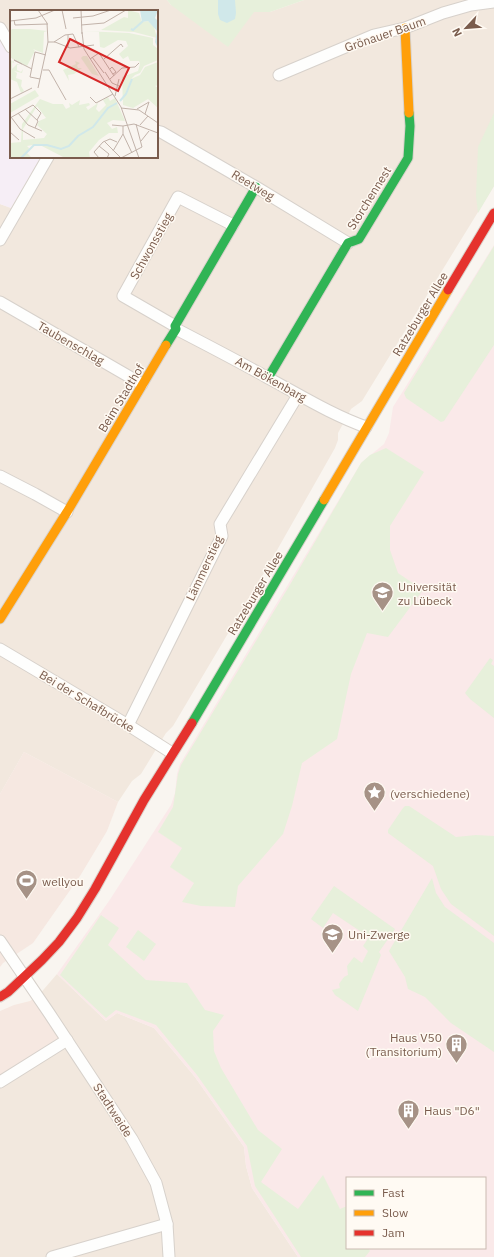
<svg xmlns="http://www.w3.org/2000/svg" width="494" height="1257" font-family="'IBM Plex Sans',sans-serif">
<rect width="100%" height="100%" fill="#f9f5f0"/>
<g fill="#f2e8de">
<polygon points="0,0 167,0 171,5 270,12 304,0 494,0 494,186 362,401 351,409 338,433 338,440 335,448 268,566 173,726 166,733 141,774 132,781 118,802 24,752 0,794 0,204 11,208 41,157 157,157 157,11 11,11 11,55 0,36"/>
<polygon points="57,974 106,1021 117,1013 154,1028 195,1077 244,1147 246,1166 252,1188 298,1257 0,1257 0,1082 38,996"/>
</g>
<g fill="#f6e8e1">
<polygon points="24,752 118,802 107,831 80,876 33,943 3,963 0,967 0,794"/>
<polygon points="38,996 67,1040 0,1082 0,1011 14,1005 30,1001"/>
</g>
<polygon fill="#f6eef6" points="0,36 11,55 11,157 41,157 11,208 0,204"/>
<path fill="#fae9e9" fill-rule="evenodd" d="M494 245V1257H298L252 1188 246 1166 244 1147 195 1077 154 1028 117 1013 106 1021 57 974 109 901 171 805 175 793 177 774 180 764 361 463 384 444 389 433 393 407ZM347 1178H485V1248H347Z"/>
<g fill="#e7f0db">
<polygon points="167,0 304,0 270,12 254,12 228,47 171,5"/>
<polygon points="494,113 494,186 478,213 476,196 478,147"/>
<polygon points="494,246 494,345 444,421 441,422 406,398 404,393"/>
<polygon points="386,448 424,472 390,526 390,550 398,573 423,590 388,637 367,633 351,674 337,739 302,763 292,806 283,834 238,886 235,907 201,906 182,902 194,883 170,867 182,848 158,832 173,807 178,774 181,765 288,588 361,463 370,455"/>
<polygon points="490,658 493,660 491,664 494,666 494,718 470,699 465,693"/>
<polygon points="405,806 409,806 456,837 476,835 494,836 494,936 451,904 441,889 433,866 388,833 388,830 403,808"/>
<polygon points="432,878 436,893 445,907 494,943 494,1052 451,1023 425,997 408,989 405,977 389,951"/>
<polygon points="334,886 395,929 379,952 381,955 358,1011 335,995 332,990 340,988 339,984 344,977 348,975 347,966 354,957 362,963 368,951 363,946 369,937 333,913 323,928 311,919"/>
<polygon points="101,915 119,928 108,945 146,980 187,983 205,1010 224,1015 213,1031 214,1051 221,1068 258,1130 282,1149 261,1182 298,1209 323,1175 340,1209 347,1206 347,1248 368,1248 370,1251 365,1257 301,1257 255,1186 247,1146 197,1075 156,1025 116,1010 106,1018 60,975"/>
<polygon points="138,930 156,944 144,961 126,947"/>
</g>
<polygon fill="#d0e8ea" points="218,0 235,0 236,13 235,19 227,23 220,20 218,14"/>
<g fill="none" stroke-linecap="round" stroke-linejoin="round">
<defs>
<g id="street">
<polyline points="0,28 11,47"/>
<polyline points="279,75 374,35 405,28 443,13 471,5 494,2"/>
<polyline points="157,131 161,132 256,187 348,243"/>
<polyline points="0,240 48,157"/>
<polyline points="0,302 142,384"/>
<polyline points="175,326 123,296 178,197 233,225"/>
<path d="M176 329C207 345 238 361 268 378 300 395 332 415 366 427"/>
<polyline points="0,476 35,494 67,512"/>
<polyline points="0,649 128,725 172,753"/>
<polyline points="128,725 222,536 220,524 298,395"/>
<polyline points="0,941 49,1013 132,1139 156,1183 167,1224 169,1257"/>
<polyline points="0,1082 67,1040"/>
<polyline points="52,1257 167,1224"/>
</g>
<g id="fast">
<polyline points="166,345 176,329 175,326 256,187"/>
<polyline points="268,378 348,243 359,239 408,158 410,126 409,113"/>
<polyline points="192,723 324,500"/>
</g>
<g id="slow">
<polyline points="405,28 409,113"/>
<polyline points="324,500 448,290"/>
<polyline points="0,619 67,512 166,345"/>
</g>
<g id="jam">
<polyline points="448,290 494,213"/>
<polyline points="0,997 8,992 42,960 59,942 77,918 95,889 144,800 192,723"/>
</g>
</defs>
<use href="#street" stroke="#d7d1cb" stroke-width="13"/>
<use href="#fast" stroke="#d9d2cb" stroke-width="11"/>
<use href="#slow" stroke="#d9d2cb" stroke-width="11"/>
<use href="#jam" stroke="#d9d2cb" stroke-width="11"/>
<use href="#street" stroke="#fefefd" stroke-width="11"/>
<use href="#fast" stroke="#30b455" stroke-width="9"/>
<use href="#slow" stroke="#ff9f0a" stroke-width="9"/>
<use href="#jam" stroke="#e5322d" stroke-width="9"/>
</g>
<defs>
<symbol id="university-pin" viewBox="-11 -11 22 30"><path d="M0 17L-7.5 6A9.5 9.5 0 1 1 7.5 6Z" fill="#a69286" stroke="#fffaf3"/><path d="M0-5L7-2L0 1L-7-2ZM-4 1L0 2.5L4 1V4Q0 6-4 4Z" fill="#fff"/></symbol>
<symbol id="sight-pin" viewBox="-11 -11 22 30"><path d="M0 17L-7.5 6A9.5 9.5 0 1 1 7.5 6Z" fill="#a69286" stroke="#fffaf3"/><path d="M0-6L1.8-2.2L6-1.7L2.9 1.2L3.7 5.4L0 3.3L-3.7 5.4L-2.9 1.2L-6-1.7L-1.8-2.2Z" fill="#fff"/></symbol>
<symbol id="stadium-pin" viewBox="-11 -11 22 30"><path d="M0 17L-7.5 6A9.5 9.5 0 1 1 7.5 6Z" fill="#a69286" stroke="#fffaf3"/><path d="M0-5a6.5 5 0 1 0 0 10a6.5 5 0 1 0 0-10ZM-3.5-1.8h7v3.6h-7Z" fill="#fff"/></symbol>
<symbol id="school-pin" viewBox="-11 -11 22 30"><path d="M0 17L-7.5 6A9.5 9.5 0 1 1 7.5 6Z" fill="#a69286" stroke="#fffaf3"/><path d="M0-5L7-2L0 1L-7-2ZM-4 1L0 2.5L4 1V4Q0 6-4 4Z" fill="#fff"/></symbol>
<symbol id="building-pin" viewBox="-11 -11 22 30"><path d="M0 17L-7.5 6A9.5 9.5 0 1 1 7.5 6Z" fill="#a69286" stroke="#fffaf3"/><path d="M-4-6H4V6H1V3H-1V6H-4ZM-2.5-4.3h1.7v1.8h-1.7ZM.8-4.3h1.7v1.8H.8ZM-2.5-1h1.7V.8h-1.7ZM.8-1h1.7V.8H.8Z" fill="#fff"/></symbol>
</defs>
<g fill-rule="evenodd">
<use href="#university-pin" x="370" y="580" width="25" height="34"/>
<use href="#sight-pin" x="362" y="780" width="25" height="34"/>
<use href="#stadium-pin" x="14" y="868" width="25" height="34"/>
<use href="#school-pin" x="320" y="922" width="25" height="34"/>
<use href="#building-pin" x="444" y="1032" width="25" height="34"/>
<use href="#building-pin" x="396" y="1098" width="25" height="34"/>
</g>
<g text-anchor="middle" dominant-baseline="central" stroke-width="3" stroke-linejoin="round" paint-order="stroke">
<g font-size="12" fill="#7a5c4d" stroke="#fffaf3">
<text transform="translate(385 34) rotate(-19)">Grönauer Baum</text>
<text transform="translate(253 185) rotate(31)">Reetweg</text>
<text transform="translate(369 198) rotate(-58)">Storchennest</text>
<text transform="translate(151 246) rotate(-61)">Schwonsstieg</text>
<text transform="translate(420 314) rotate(-59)">Ratzeburger Allee</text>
<text transform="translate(71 343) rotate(30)">Taubenschlag</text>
<text transform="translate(271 379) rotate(29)">Am Bökenbarg</text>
<text transform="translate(121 398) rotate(-59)">Beim Stadthof</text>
<text transform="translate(204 568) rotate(-65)">Lämmerstieg</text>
<text transform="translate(255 593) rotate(-59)">Ratzeburger Allee</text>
<text transform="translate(87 701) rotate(31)">Bei der Schafbrücke</text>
<text transform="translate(113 1110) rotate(57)">Stadtweide</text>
</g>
<g font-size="12" fill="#7a5c4d" stroke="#fffaf3" text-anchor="start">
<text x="398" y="586">Universität<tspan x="398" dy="14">zu Lübeck</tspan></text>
<text x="390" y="793">(verschiedene)</text>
<text x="42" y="881">wellyou</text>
<text x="348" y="934">Uni-Zwerge</text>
<text x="442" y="1037" text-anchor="end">Haus V50<tspan x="442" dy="14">(Transitorium)</tspan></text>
<text x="424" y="1110">Haus "D6"</text>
</g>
</g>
<g transform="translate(10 10)">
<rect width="148" height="148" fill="#f9f5f0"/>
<path d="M118 0 129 3 132 12 138 11 144 17 147 28 124 22 91 20 114 7 118 8ZM0 19H37H20L37 21 34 22 33 43 23 39 25 41 17 56 4 50V53L2 52V59L7 54 10 55H7V60L11 62 13 59 12 63 4 61 7 63 6 68 12 70 11 76 14 81 11 83 7 72 0 69V49L3 52 4 50 0 47V21L2 19ZM72 21 119 23 143 28V35L148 39V50L134 56 130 63 125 65 121 69 130 65 135 57 148 52V75L145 76 148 78V98L138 89 123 98 113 95 112 67 128 61 130 54 129 51H120L118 46 113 49 109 44 118 36 116 31 108 30 94 38 90 37 89 22ZM73 46H77L89 66 82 64 71 48ZM65 51 70 53 67 55 68 58H72L64 64 58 65 59 71 53 60 66 54ZM25 80 29 86 0 103V94ZM98 87 100 91 105 88 115 111 103 110 97 113 102 119 107 117 108 123H99L89 130 79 142 80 148H55L28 134 17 136 19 138 17 143 22 148H0V133L11 132 12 114 30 89 43 94H53L56 99 60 97 59 93 62 95 70 90 69 95 79 93 80 95 76 97 78 100 88 93 86 99 89 102 96 95 93 90ZM27 96 36 108 29 111 27 115 37 124 34 128 13 130V119Z" fill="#e7f0db" fill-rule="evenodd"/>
<path d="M130 0H148L145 8 148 11V38L145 32 147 21 138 11 132 12Z" fill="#d0e8ea"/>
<path fill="none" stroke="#d0e8ea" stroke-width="2" d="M121 19 123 20 133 11M110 91 116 84 122 69M11 148 24 135H37L51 139 59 136 68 126 83 117 98 98 107 93"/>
<path fill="none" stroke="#c2b3aa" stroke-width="1" d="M52 0 56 19M71 0 72 24M63 8 83 6 101 0M4 10 5 15 38 14M0 11 26 8 45 0M71 15 94 13 116 0M72 22 74 39 111 97 129 148M58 25V38M38 32H45L60 38 84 35M44 32 55 25 63 24 69 37M82 47 94 63M80 49 89 43 104 66M94 49 111 34 113 37M12 54 4 50 22 59M100 59 102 57 106 62 103 64M33 60H39L56 90M95 62 102 73 109 76M30 69 20 67 25 42 36 45M100 69 112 58 125 57 129 53M28 78 38 32 37 13 28 0M105 86 109 69M80 87 86 93 103 84M0 89 22 78M111 98 129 100 148 113M15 99 28 111 25 118M127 99 139 92M8 103 18 115 32 121M135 104 139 92M1 107 10 119 25 128M0 108 23 95 31 103 27 110M102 115 113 116 124 114 148 123M130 115 138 106M0 122 9 130M113 124 122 143M94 131 111 148M131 131 139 121M89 136 99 144 97 148M103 141 113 124V116M89 148 84 142 93 132 100 129 107 132M111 148 132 137 126 114"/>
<path fill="#d62828" fill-opacity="0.15" stroke="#d62828" stroke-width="2" d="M60 29 119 58 108 81 49 52Z"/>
<rect width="148" height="148" fill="none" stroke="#7a5c4d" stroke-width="2"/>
</g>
<rect x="346" y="1177" width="140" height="72" fill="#fffaf3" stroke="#cabbb1"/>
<rect x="354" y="1190" width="20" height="6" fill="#30b455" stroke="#cabbb1"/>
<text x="382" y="1197" font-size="12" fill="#7a5c4d">Fast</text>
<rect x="354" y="1210" width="20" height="6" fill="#ff9f0a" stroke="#cabbb1"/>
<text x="382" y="1217" font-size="12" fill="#7a5c4d">Slow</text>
<rect x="354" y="1230" width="20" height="6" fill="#e5322d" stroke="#cabbb1"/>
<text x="382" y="1237" font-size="12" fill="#7a5c4d">Jam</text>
<g transform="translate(466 28) rotate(244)" stroke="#fffaf3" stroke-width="3" paint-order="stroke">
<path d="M0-3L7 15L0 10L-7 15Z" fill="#7a5c4d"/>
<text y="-6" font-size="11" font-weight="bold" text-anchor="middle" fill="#7a5c4d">N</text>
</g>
</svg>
